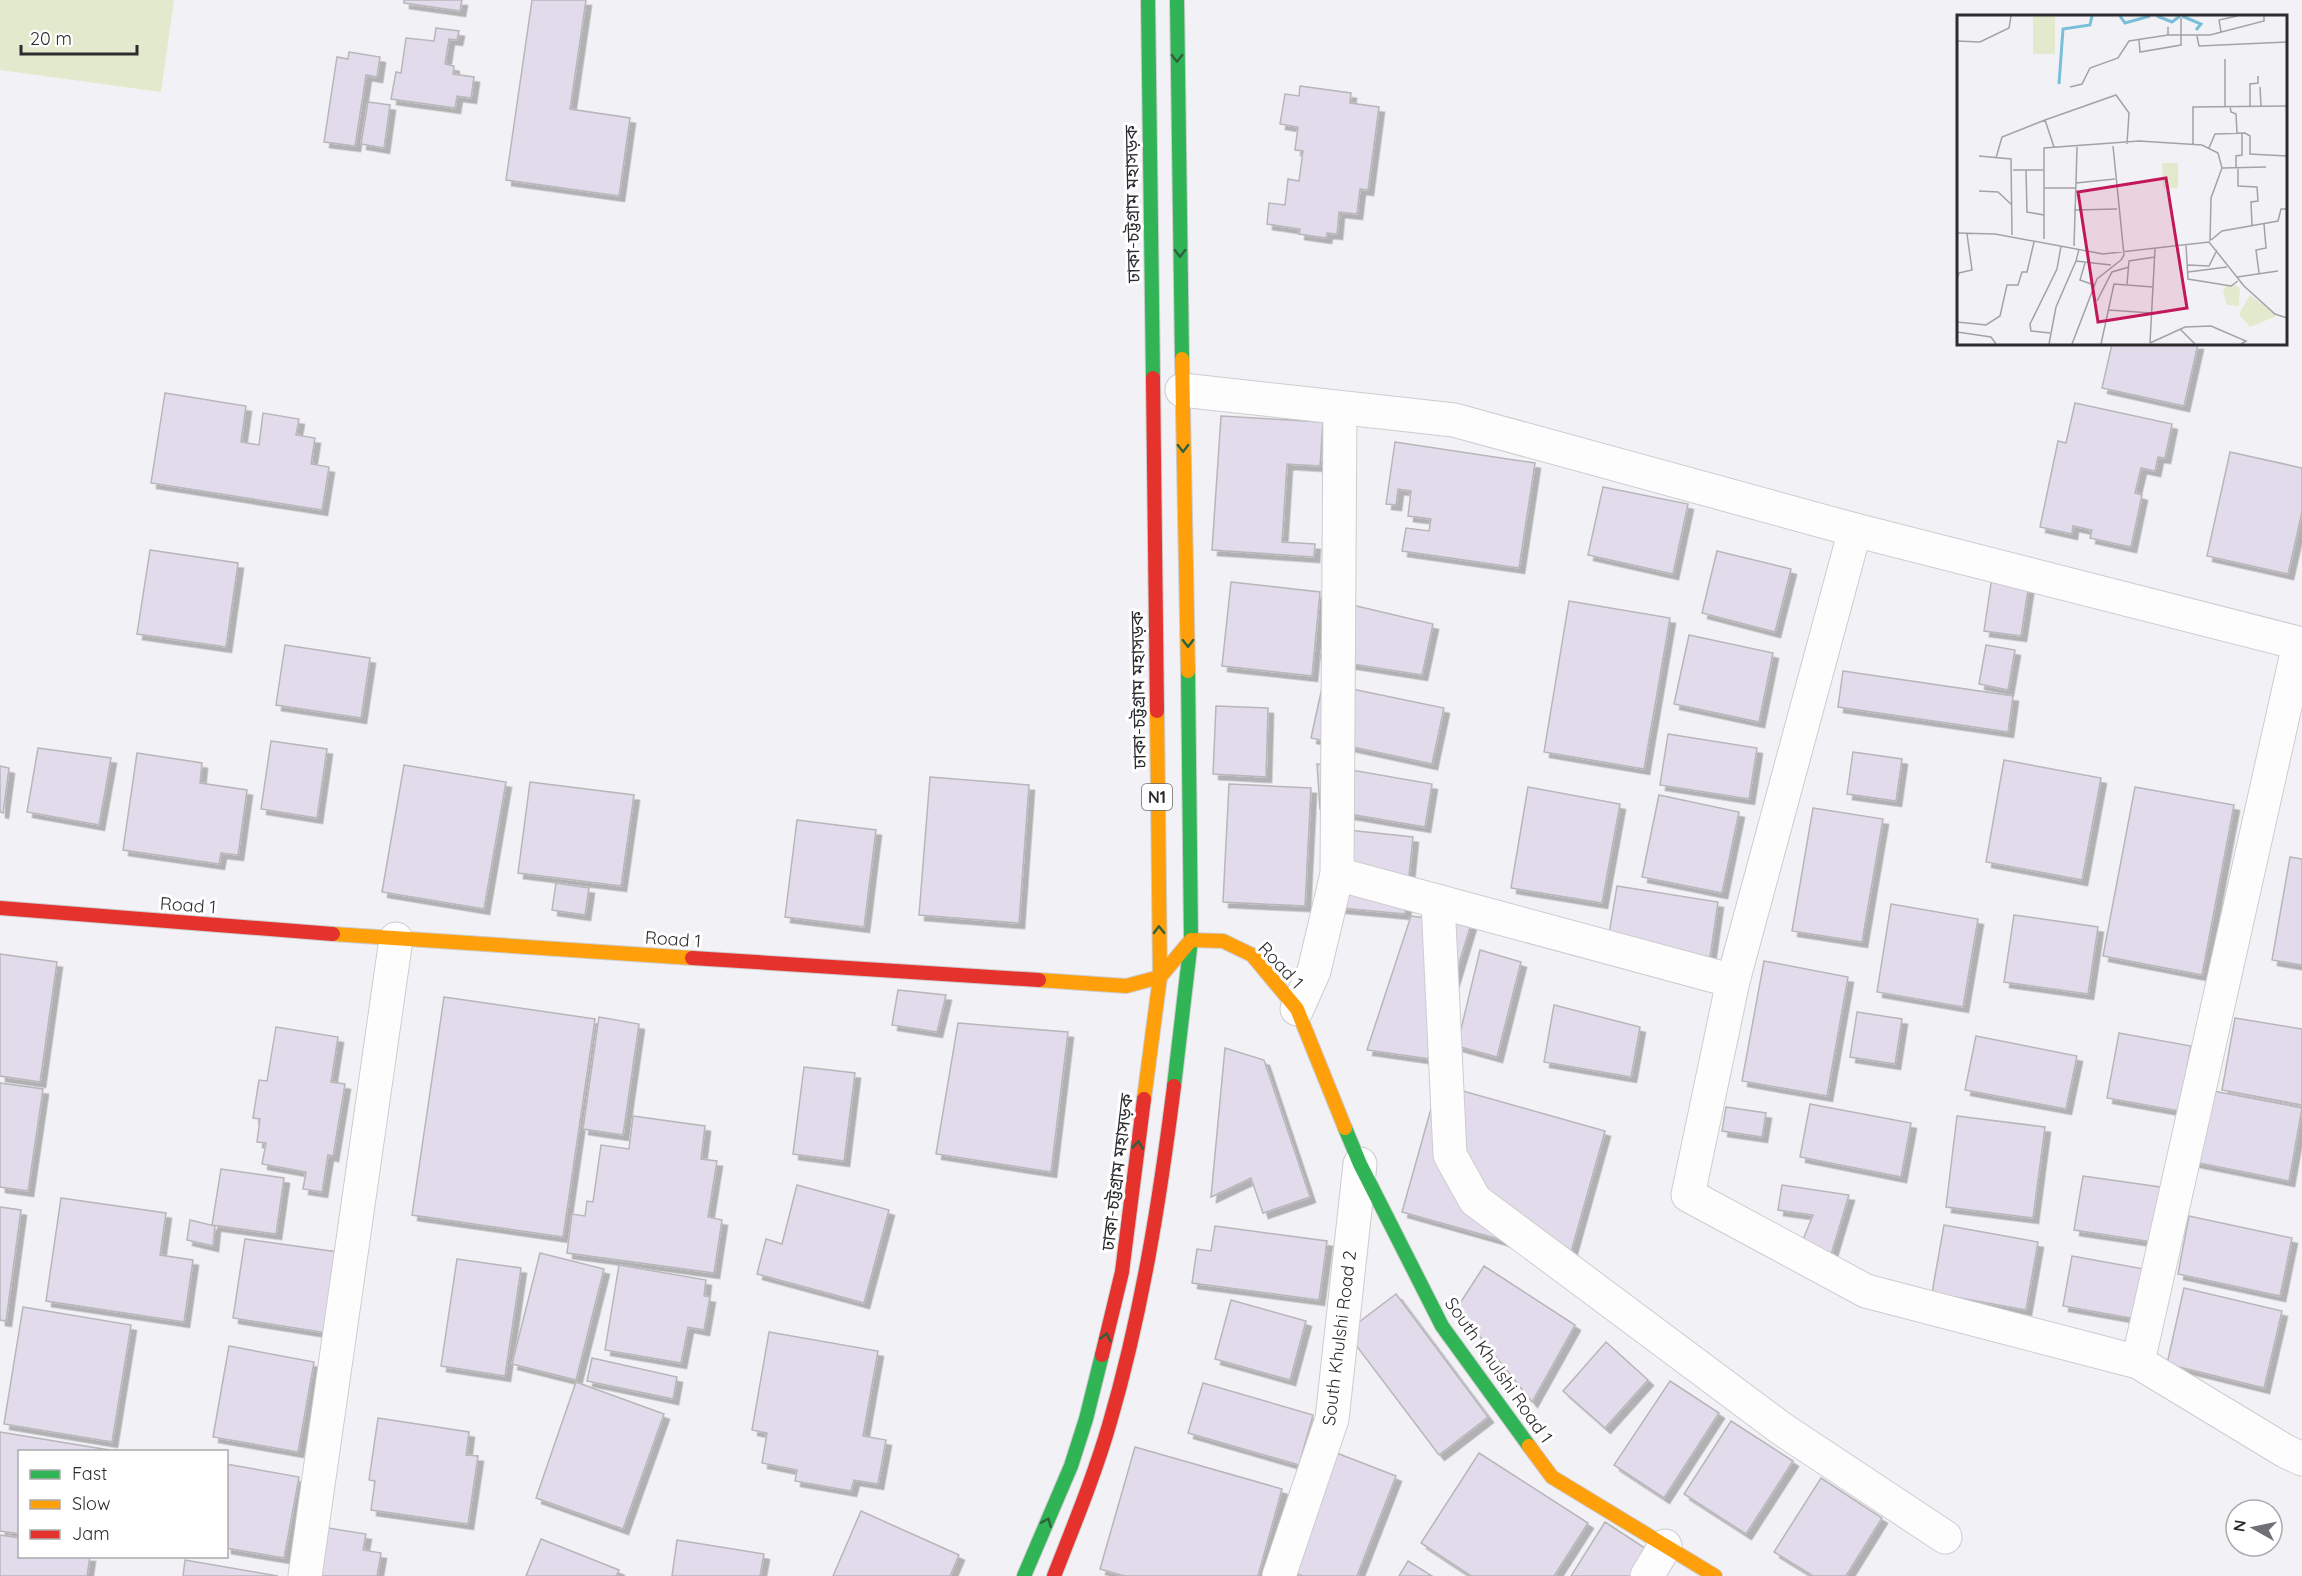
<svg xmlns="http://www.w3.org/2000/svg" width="2302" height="1576" font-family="Quicksand,'Noto Sans Bengali',sans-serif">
<defs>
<filter id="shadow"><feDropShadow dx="5.5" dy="5.5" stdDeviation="0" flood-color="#0004"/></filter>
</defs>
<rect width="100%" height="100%" fill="#f2f2f6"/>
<polygon fill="#e3e9cc" points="0,0 174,0 161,92 0,70"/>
<g fill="#e2dbec" stroke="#b7b7ba" stroke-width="1.5" filter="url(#shadow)">
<polygon points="404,0 462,0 460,11 404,3"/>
<polygon points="532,0 586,0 570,109 630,118 619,196 506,180"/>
<polygon points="436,28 459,31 457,40 449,39 445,64 454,66 453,74 474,77 471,98 457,96 455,108 391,99 396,72 401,73 406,38 434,41"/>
<polygon points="349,52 380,57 377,77 366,75 355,146 324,142 337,57 348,59"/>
<polygon points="1300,86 1351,93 1350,103 1379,107 1368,190 1360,189 1357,214 1339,212 1337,234 1327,233 1326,238 1299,234 1300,229 1267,224 1269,203 1285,205 1288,179 1299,181 1303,151 1295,150 1298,127 1280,124 1285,94 1299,96"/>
<polygon points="368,102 390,105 384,148 361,144"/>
<polygon points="2112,344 2198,344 2184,406 2102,388"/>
<polygon points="165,393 246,406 241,442 259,445 263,413 299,419 296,435 315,438 311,464 329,467 322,510 151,483"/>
<polygon points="2075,403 2172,424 2165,458 2158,457 2155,471 2141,468 2135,493 2142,495 2131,547 2090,538 2092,530 2073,526 2072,534 2040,527 2058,441 2066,443"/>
<polygon points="1221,416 1323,422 1320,466 1287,464 1282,542 1315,544 1314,557 1212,550"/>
<polygon points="1395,442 1535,463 1519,568 1402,551 1406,528 1429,531 1431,519 1408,516 1411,491 1398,489 1396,505 1386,504"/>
<polygon points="2230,452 2302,468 2302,512 2288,574 2207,556"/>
<polygon points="1603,487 1688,504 1673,574 1588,555"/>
<polygon points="150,550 238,563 226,647 137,634"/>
<polygon points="1717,551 1791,569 1775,632 1702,613"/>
<polygon points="1993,570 2030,576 2021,636 1984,631"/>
<polygon points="1231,582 1320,592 1312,676 1222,666"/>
<polygon points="1331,600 1433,624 1422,675 1320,659"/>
<polygon points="1569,601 1670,618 1644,769 1544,752"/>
<polygon points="1689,635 1773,653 1759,722 1674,704"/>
<polygon points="285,645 370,658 361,718 276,705"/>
<polygon points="1986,645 2015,650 2008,690 1979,684"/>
<polygon points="1843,671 2013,696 2008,732 1838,707"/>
<polygon points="1323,683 1444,708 1432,764 1311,738"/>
<polygon points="1216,706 1268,708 1266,777 1213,774"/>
<polygon points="1668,734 1757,748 1749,799 1660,785"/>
<polygon points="271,741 327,749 317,818 261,809"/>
<polygon points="38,748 111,758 99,825 27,812"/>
<polygon points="1853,752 1902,759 1896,801 1847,794"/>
<polygon points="137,753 202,763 200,783 247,790 238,855 221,853 219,864 123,850"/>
<polygon points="2004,760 2101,778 2082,880 1986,862"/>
<polygon points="1317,764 1432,784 1425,827 1320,809"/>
<polygon points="404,765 506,782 484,909 382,892"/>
<polygon points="0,766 9,768 3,813 0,812"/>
<polygon points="930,777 1029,785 1019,923 919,915"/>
<polygon points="530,782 634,795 621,886 518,873"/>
<polygon points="1229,784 1311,788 1305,906 1223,902"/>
<polygon points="1528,787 1620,804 1602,903 1511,888"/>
<polygon points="2135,787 2234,805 2202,975 2103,956"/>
<polygon points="1659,795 1739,812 1722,893 1642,877"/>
<polygon points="1813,808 1883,819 1862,942 1792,931"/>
<polygon points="797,820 876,830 864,927 785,917"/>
<polygon points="1329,828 1413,837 1405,914 1321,906"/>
<polygon points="2290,857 2302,859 2302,965 2272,960"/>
<polygon points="556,883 589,888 585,915 552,910"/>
<polygon points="1617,886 1718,902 1710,957 1608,940"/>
<polygon points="1891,904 1978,919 1963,1007 1877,992"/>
<polygon points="2014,915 2098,927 2088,994 2004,982"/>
<polygon points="1411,916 1471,924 1430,1059 1367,1050"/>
<polygon points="1480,950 1521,962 1497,1057 1457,1046"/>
<polygon points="0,954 57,962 40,1082 0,1076"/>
<polygon points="1764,961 1848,977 1827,1096 1742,1081"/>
<polygon points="898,990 946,995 937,1032 892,1025"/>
<polygon points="444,997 595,1019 563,1237 412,1215"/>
<polygon points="1554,1005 1640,1027 1631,1077 1544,1062"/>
<polygon points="1857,1012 1902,1019 1895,1064 1850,1057"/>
<polygon points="599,1017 639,1024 623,1135 583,1129"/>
<polygon points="2235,1018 2302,1029 2302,1105 2222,1090"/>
<polygon points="958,1023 1068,1032 1051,1172 936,1154"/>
<polygon points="276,1027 338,1037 331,1082 345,1084 333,1156 328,1155 322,1192 303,1189 306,1172 262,1164 266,1143 257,1142 260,1119 253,1118 259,1080 267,1081"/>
<polygon points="2119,1033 2191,1046 2179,1111 2107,1098"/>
<polygon points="1976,1036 2077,1056 2066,1109 1965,1090"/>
<polygon points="1225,1048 1264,1060 1310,1197 1263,1213 1251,1178 1211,1197"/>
<polygon points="804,1067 855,1073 844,1161 793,1154"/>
<polygon points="0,1083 43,1089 28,1191 0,1187"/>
<polygon points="1438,1084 1605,1131 1569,1259 1402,1212"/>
<polygon points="2208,1090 2302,1108 2289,1181 2194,1162"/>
<polygon points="1810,1104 1911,1123 1901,1177 1800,1157"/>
<polygon points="1726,1107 1766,1113 1762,1137 1722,1131"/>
<polygon points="633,1116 705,1126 701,1159 717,1161 708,1217 722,1220 714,1273 567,1253 572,1214 585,1216 587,1201 593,1202 601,1145 629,1149"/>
<polygon points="1957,1116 2045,1127 2033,1218 1946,1207"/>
<polygon points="221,1169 284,1178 276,1234 212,1225"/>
<polygon points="2083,1176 2167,1188 2159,1243 2074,1230"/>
<polygon points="797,1185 889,1210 864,1303 757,1274 766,1239 782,1244"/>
<polygon points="1782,1185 1849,1195 1830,1258 1800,1247 1813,1215 1778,1210"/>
<polygon points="61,1198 166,1213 160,1255 193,1260 184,1322 46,1301"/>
<polygon points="0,1207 21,1210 6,1321 0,1320"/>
<polygon points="2189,1216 2292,1238 2280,1296 2178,1274"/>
<polygon points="190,1220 215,1226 213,1246 187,1240"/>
<polygon points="1944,1225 2038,1242 2026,1310 1932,1293"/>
<polygon points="1215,1226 1327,1241 1319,1300 1192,1283 1197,1249 1211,1251"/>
<polygon points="245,1239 345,1253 333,1334 233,1318"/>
<polygon points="540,1253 604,1269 576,1380 512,1364"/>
<polygon points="2072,1256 2144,1269 2136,1319 2063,1306"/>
<polygon points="457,1259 521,1268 505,1376 441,1366"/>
<polygon points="619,1265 706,1280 704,1296 710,1297 704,1330 688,1327 681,1363 605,1350"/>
<polygon points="1484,1266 1575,1325 1532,1402 1457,1308"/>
<polygon points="2184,1288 2282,1311 2264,1388 2167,1364"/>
<polygon points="1396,1294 1488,1417 1439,1455 1346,1332"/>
<polygon points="1231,1300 1306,1321 1290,1380 1215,1359"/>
<polygon points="23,1307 131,1325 112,1442 4,1424"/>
<polygon points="769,1332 878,1351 863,1436 886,1440 878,1484 854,1480 851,1491 795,1481 797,1470 762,1463 767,1433 752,1430"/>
<polygon points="1606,1342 1648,1380 1605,1428 1563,1391"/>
<polygon points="229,1346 314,1362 298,1452 213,1437"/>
<polygon points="592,1358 677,1377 673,1399 587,1381"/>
<polygon points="1670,1381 1719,1413 1664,1498 1614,1465"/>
<polygon points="576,1382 664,1414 623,1529 536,1498"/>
<polygon points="1203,1383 1313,1415 1299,1465 1188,1433"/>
<polygon points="378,1418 469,1432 466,1455 478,1456 468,1524 371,1510 375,1481 369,1480"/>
<polygon points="1731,1421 1793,1461 1746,1534 1684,1494"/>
<polygon points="0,1432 109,1450 109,1452 20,1452 20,1534 0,1531"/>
<polygon points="1135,1447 1282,1489 1258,1576 1125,1576 1100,1569"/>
<polygon points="1334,1452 1396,1476 1357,1576 1303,1576 1288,1570"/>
<polygon points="1479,1453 1588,1523 1554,1576 1471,1576 1421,1543"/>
<polygon points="226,1464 299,1477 284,1558 226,1548"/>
<polygon points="1821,1478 1882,1518 1846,1576 1813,1576 1774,1552"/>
<polygon points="861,1511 959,1555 950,1576 833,1576"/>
<polygon points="1605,1522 1654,1554 1639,1576 1571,1576"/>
<polygon points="322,1527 366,1534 363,1550 381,1553 377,1576 315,1576"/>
<polygon points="0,1535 20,1538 20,1556 90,1556 87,1576 0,1576"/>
<polygon points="541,1539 619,1570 616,1576 526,1576"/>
<polygon points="677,1540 764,1554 760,1576 672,1576"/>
<polygon points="185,1560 278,1576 183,1576"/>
<polygon points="1408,1561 1432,1576 1399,1576"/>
</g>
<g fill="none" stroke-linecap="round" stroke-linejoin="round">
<defs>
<g id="street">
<polyline points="1182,390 1454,420 1855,530 2302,644"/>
<polyline points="1340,408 1337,874 1733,981"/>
<polyline points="1855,530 1733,981 1688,1195 1866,1291 2138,1362 2285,1451 2302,1459"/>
<polyline points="1438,901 1450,1155 1475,1200 1782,1429 1945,1537"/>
<polyline points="1297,1009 1314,971 1337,874"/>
<polyline points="2138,1362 2299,644"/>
<polyline points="305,1576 396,939"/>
<polyline points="1279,1576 1332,1419 1360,1164"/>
<polyline points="1647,1576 1665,1546"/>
</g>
<g id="fast">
<polyline points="1148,0 1153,378"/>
<polyline points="1177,0 1182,359"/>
<polyline points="1174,1086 1191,940 1188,671"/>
<polyline points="1345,1128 1360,1164 1442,1326 1529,1446"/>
<polyline points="1024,1576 1071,1466 1086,1419 1102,1355"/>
</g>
<g id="slow">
<polyline points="1182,359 1188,671"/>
<polyline points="333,934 692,958"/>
<polyline points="1039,980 1126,986 1160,977 1191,940 1223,941 1252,955 1297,1009 1345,1128"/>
<polyline points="1144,1099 1160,977 1157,711"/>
<polyline points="1529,1446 1552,1477 1715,1576"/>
</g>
<g id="jam">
<polyline points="1153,378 1157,711"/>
<polyline points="0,908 333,934"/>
<polyline points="692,958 1039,980"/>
<polyline points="1102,1355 1122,1272 1144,1099"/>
<path d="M1054 1576C1074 1525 1095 1474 1110 1422 1142 1312 1160 1199 1174 1086"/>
</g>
</defs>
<use href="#street" stroke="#cdcdd0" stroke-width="35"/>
<use href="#fast" stroke="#cdcdd0" stroke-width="16"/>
<use href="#slow" stroke="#cdcdd0" stroke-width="16"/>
<use href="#jam" stroke="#cdcdd0" stroke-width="16"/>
<use href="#street" stroke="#fdfdfe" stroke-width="33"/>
<use href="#fast" stroke="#30b455" stroke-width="14"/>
<use href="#slow" stroke="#ff9f0a" stroke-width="14"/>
<use href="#jam" stroke="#e5322d" stroke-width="14"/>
</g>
<defs><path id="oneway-chevron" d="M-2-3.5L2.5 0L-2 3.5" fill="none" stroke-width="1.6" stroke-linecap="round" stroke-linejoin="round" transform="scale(1.5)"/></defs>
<g stroke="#2e623e">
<use href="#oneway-chevron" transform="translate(1177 58) rotate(89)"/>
<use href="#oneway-chevron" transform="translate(1180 253) rotate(89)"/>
<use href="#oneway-chevron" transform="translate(1183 448) rotate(89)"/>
<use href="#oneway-chevron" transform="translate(1188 643) rotate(89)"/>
<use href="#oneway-chevron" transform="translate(1159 930) rotate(-91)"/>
<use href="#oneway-chevron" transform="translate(1138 1145) rotate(-83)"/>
<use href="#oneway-chevron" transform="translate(1106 1337) rotate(-76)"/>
<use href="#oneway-chevron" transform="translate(1047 1522) rotate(-67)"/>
</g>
<g text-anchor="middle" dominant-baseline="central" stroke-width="6" stroke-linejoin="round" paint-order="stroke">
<rect fill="#fff" stroke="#6b6b6d" stroke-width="1.5" x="1142" y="784" width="30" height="26" rx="4.5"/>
<g font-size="16" font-weight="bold" fill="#2c2c2f">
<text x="1157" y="797">N1</text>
</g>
<g font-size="18" fill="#2c2c2f" stroke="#fff">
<text transform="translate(1132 204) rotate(-91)">ঢাকা-চট্টগ্রাম মহাসড়ক</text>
<text transform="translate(1138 690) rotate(-91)">ঢাকা-চট্টগ্রাম মহাসড়ক</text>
<text transform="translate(188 905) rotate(4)">Road 1</text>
<text transform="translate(673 939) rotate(4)">Road 1</text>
<text transform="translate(1281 965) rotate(47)">Road 1</text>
<text transform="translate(1117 1172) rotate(-83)">ঢাকা-চট্টগ্রাম মহাসড়ক</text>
<text transform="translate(1339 1338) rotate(-83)">South Khulshi Road 2</text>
<text transform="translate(1499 1370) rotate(55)">South Khulshi Road 1</text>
</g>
</g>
<g transform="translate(1957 15)">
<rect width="330" height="330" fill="#f2f2f6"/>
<path d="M76 1H98V39H76ZM205 148H221V173H206ZM277 269 283 273 282 291 270 290 266 277 269 271ZM293 280 319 300 317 302 293 312 282 299Z" fill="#e3e9cc"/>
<path fill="none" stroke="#7abfd9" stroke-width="3" d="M163 1 168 8 193 1M200 1 215 7 223 1M225 1 244 9 239 15M102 69 106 14 133 10 135 1"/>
<path fill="none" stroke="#a3a3a6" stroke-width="1.5" d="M211 12V20H253L307 6V1M264 17 262 5 280 1M240 21 242 31 330 27M182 25 183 37 224 30V3M0 26 23 27 52 13 54 1M113 72 125 69 133 53 161 43 172 26 211 20M303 72 304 91M273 91 274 97 279 99 280 118M293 91V69L301 68V61M268 92V44M236 129V92L330 91M156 131 167 240 164 245M97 132 88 105 159 80 172 98 170 129M252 133 258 119 288 118 293 121V139L330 141M22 141 54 144 55 220M39 143 45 122 88 105M265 153 309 152M279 153V141L285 140V118M281 153V171L300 172 301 186 294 187 295 210M56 155H86M69 155 70 197 87 200M119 168 120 132M87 173H118M22 176 41 177 55 190M117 195 160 194M0 218 38 219 146 239 252 227 287 271 318 299 330 303M87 224V133L182 126 245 130 261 138 265 153 254 183 253 226M254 225 265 216 321 206 324 194H330M229 230 231 264 274 271 281 266M117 231 119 168 158 164M122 234 119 246 154 250M128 248 123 265 137 270M231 250 252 251 260 235M231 257 270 252M302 258 299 235 309 233 307 209M280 262 321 256M0 264 2 258 15 255 10 219M170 269 172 246 198 242M140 286 155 257 172 252M152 295 194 298M0 307 29 310 43 301 50 270H61L65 257H70L77 227M223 314 238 329M0 317 34 322 39 329M93 318 74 316 73 309 100 254 104 231M193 328 228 312 254 311 289 326 284 329M193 328 198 234M92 329 99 292 119 246M115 329 140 264 164 245M144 329 157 269 196 272"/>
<path fill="#c2185b" fill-opacity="0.15" stroke="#c2185b" stroke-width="3" d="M209 163 230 293 141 307 121 177Z"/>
<rect width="330" height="330" fill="none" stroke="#2c2c2f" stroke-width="3"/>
</g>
<rect x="18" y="1450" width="210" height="108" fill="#ffffff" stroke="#ababac" stroke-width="1.5"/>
<rect x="30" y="1470" width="30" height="9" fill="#30b455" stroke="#ababac" stroke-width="1.5"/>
<text x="72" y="1480" font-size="18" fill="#2c2c2f">Fast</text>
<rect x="30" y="1500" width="30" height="9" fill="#ff9f0a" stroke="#ababac" stroke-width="1.5"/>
<text x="72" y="1510" font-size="18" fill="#2c2c2f">Slow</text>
<rect x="30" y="1530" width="30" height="9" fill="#e5322d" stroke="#ababac" stroke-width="1.5"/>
<text x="72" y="1540" font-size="18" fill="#2c2c2f">Jam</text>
<g transform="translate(2254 1528) rotate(279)"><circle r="28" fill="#ffffff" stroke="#ababac" stroke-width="1.5"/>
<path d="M0-4.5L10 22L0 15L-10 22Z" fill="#717175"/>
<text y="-9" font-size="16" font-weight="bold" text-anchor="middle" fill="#2c2c2f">N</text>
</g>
<path d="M21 45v9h116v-9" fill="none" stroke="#2c2c2f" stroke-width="3"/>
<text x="30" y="45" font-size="18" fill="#2c2c2f" stroke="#ffffff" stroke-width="4.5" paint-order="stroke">20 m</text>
</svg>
